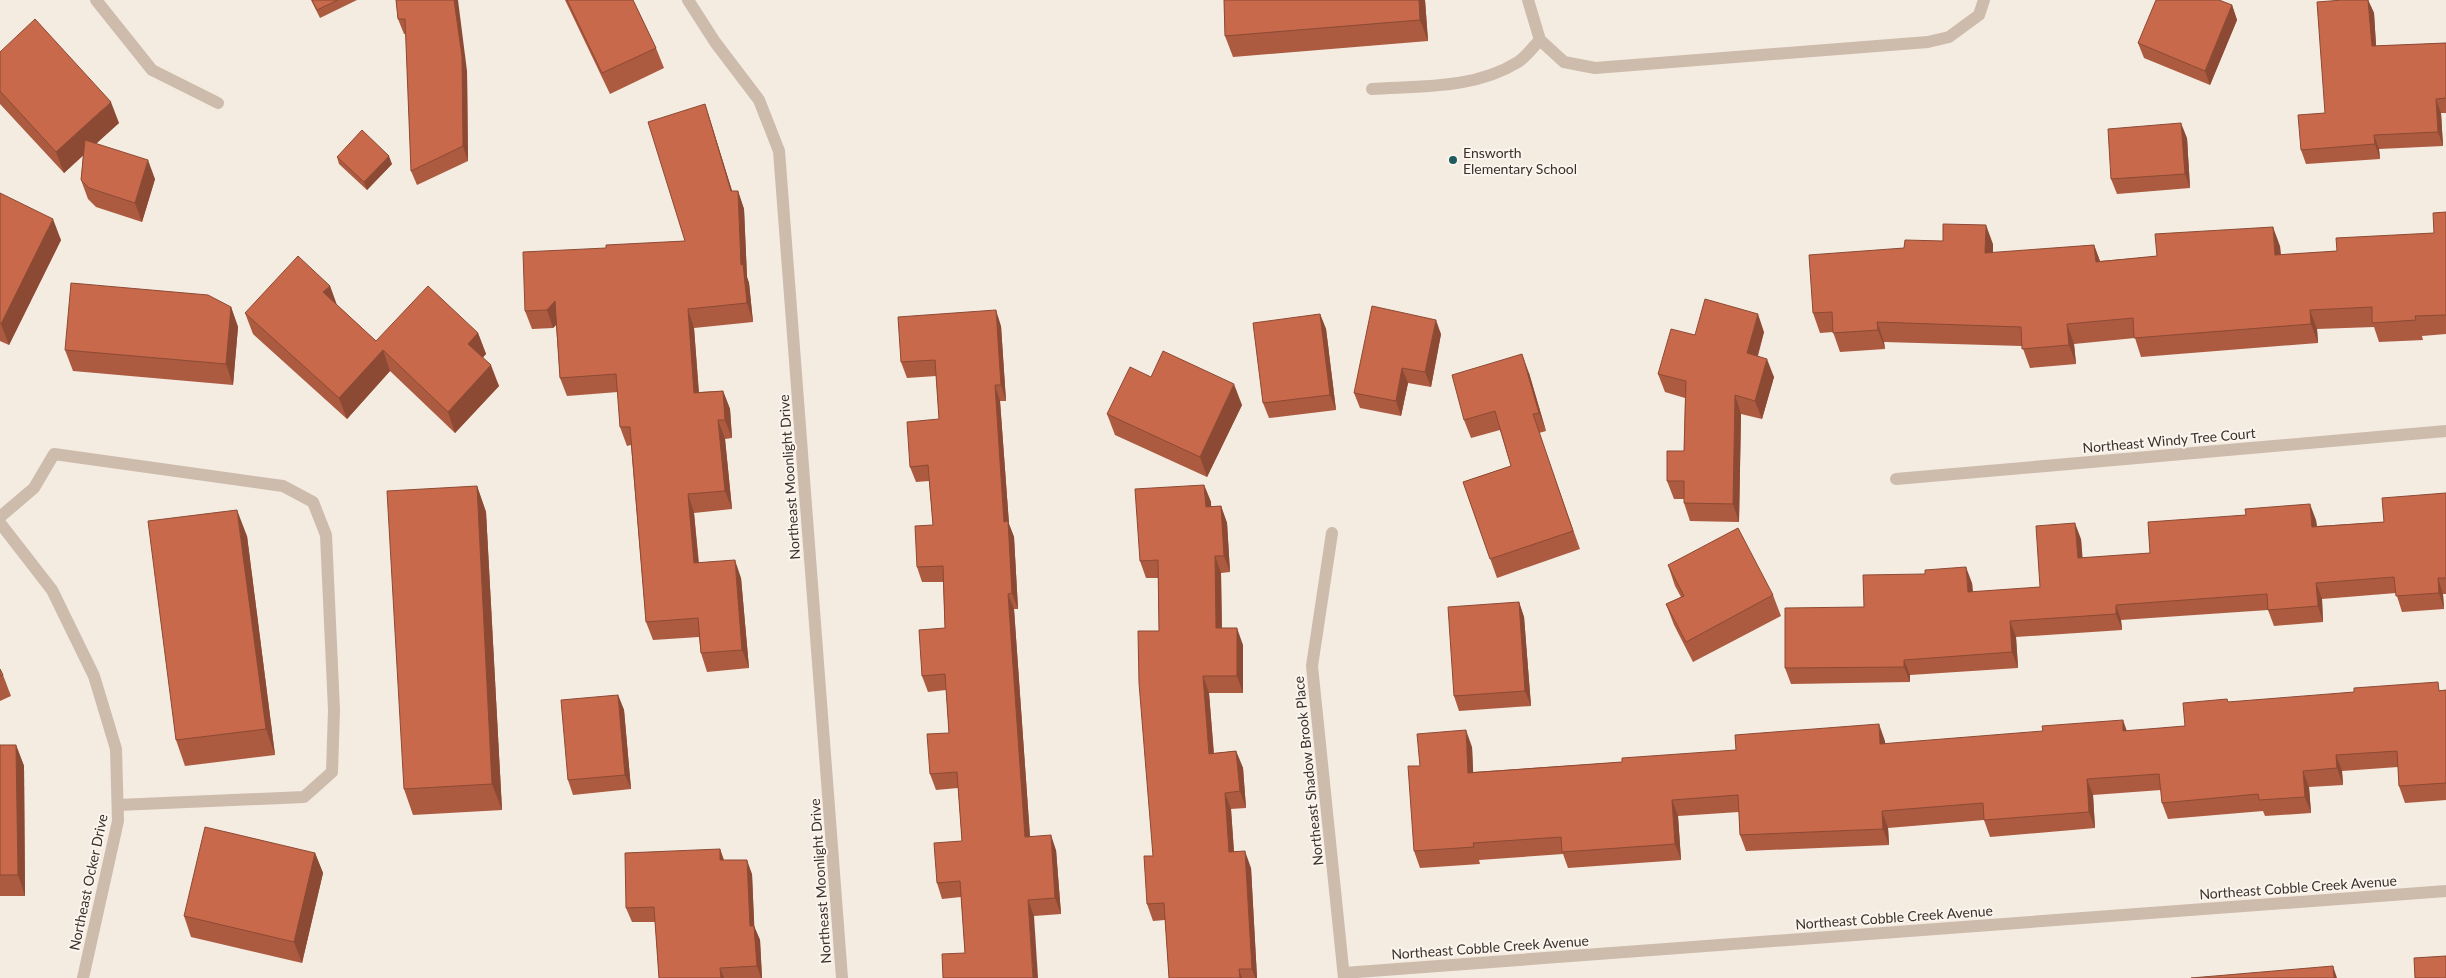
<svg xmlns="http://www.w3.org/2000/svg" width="2446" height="978" font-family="Lato,sans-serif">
<rect width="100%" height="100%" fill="#f4ebe1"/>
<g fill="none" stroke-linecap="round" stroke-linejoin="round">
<g stroke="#cdbbac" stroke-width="12">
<polyline points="96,0 152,70 218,103"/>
<polyline points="688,0 715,42 759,100 779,151 842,978"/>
<polyline points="1528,0 1540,40 1564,62 1595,68 1928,42 1949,37 1979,15 1984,0"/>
<path d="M1372 89C1421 86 1475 89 1518 62 1526 57 1533 47 1540 40"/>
<polyline points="1896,479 2446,431"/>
<polyline points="0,517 34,488 54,454 283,486 313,502 326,535 334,710 332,772 304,797 118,805"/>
<polyline points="0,523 52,590 94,676 116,749 118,821 83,978"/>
<polyline points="1332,533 1312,666 1344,978"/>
<polyline points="1344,973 2446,891"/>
</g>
</g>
<g fill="#ac5a40">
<polygon points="311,0 357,0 320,18"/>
<polygon points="396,0 467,71 468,161 417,185 411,171 406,34 404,34 398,19"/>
<polygon points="565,0 633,0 656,48 664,68 610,94"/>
<polygon points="1224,0 1425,0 1428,41 1233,57 1225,36"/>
<polygon points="2368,0 2374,13 2376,46 2446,43 2446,113 2441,113 2443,146 2379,149 2380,159 2306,164 2301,150 2325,113"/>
<polygon points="2232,5 2237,20 2210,85 2144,58 2138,43"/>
<polygon points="0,52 119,123 95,144 155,179 142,222 96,207 88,199 81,180 83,155 64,173 0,104"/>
<polygon points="705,104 711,123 732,191 738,191 744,209 747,277 749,283 753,322 694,328 699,392 723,391 730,409 732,438 725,439 732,509 694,513 699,563 741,578 749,668 707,672 701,653 699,637 653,640 646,622 631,445 627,446 620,427 618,392 567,396 560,378 556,325 553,328 532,329 525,311 606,248 685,241"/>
<polygon points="2187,138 2190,188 2117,194 2111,179"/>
<polygon points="337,157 392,164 367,190 339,164"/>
<polygon points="0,193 61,240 9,345 0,341"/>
<polygon points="2446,212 2446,334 2422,336 2423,340 2379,342 2374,327 2317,329 2318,343 2141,357 2135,338 2074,344 2076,364 2030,368 2022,346 1884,342 1885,349 1840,352 1833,332 1820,333 1813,313 1904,248 1993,244 1993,253 2094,245 2100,261 2280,246 2281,255 2337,251 2434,233"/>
<polygon points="330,286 337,305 376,341 478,333 486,354 483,357 499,386 455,433 390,371 347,419 253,334 245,313"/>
<polygon points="231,307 238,327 233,385 73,371 65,350"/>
<polygon points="1320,314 1326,329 1336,410 1269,418 1263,403"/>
<polygon points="1001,326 1006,401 1000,401 1009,524 1014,537 1018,609 1014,609 1030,836 1056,850 1061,914 1034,916 965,953 961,897 942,899 937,883 962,841 958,788 936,790 930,774 949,733 946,690 928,692 922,676 945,628 943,582 922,582 917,567 933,525 929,481 916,482 910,467 939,419 936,376 907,378 901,362"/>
<polygon points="1764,332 1758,356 1774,377 1762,419 1741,414 1739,522 1690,521 1684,503 1684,499 1674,499 1667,481 1684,451 1685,398 1665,392 1658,374 1695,335"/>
<polygon points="1441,334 1431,387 1408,383 1401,416 1360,408 1354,393"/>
<polygon points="1529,373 1546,431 1539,433 1580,549 1497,578 1463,482 1511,466 1500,430 1471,438 1464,420"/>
<polygon points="1151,377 1242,405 1207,477 1115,435 1107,414"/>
<polygon points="1204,485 1211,502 1211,507 1221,506 1227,523 1230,572 1221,573 1222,628 1243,645 1243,693 1209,693 1214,753 1236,751 1243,768 1246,808 1231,809 1234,851 1251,868 1257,978 1169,978 1165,920 1153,921 1147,904 1153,856 1159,631 1158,578 1146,578 1140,561"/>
<polygon points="477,486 486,512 502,810 413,815 404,789"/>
<polygon points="2446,493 2446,594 2443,594 2444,609 2402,612 2396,593 2322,599 2323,622 2274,626 2268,610 2121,620 2122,630 2016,637 2018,668 1910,675 1910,682 1791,684 1785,668 1864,607 1972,583 1973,592 2040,587 2081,539 2082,558 2150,553 2316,520 2317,526 2384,522"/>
<polygon points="247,536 275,755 185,766 176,740"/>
<polygon points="1668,565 1773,595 1781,616 1693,662 1674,625 1666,604 1681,597 1675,586"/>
<polygon points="1519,602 1524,617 1531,706 1459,711 1454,696"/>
<polygon points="0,669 3,675 11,696 0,701"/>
<polygon points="2446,690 2446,800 2405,803 2399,786 2398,767 2342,771 2343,785 2309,787 2311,813 2265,816 2263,811 2168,819 2162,803 2161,790 2093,795 2095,828 1990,837 1984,820 1888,828 1889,845 1746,851 1740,835 1739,812 1678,816 1681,860 1568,868 1563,854 1479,860 1480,864 1420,868 1414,851 1420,766 1472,747 1473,772 1622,762 1885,741 1885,744 2127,731 2185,726 2229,702"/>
<polygon points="618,695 624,710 631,789 573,795 568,780"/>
<polygon points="0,745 16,745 24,766 25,896 0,896"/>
<polygon points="720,849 724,860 752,874 754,926 760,940 762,978 659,978 655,922 632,922 626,908"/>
<polygon points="315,853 323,873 302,963 191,937 184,916"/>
</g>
<g fill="#8c4a34">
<polygon points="454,0 458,0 467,71 468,161 463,146"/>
<polygon points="1419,0 1425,0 1428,41 1420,20"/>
<polygon points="2368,0 2374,13 2377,61 2372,46"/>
<polygon points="2232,5 2237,20 2210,85 2205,71"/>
<polygon points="2436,99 2441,113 2443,146 2438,132"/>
<polygon points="111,102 119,123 64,173 56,152"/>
<polygon points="705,104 711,123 738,210 731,191"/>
<polygon points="2181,123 2187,138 2190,188 2185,174"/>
<polygon points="2374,135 2379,149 2380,159 2375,144"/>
<polygon points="389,156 392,164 367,190 364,182"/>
<polygon points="148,160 155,179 142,222 135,203"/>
<polygon points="738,191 744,209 747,277 749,283 753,322 747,303 741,265"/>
<polygon points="53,219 61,240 9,345 1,324"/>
<polygon points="1986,225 1993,244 1993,273 1985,253"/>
<polygon points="2273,227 2280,246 2282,275 2275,255"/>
<polygon points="2094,245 2101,264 2096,262"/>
<polygon points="330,286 337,306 323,292"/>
<polygon points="555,301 561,320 553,328 547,310"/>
<polygon points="231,307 238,327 233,385 226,364"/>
<polygon points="688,309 694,328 700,411 694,393"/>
<polygon points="996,310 1001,326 1006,401 1001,385"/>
<polygon points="2310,310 2317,329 2318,343 2311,324"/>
<polygon points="1320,314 1326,329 1336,410 1330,395"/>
<polygon points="1758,314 1764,332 1753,371 1747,353"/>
<polygon points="1436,320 1441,334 1431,387 1425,372"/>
<polygon points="1877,322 1884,342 1885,349 1878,330"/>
<polygon points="2067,324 2074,344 2076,364 2069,345"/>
<polygon points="478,333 486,354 476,365 468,344"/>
<polygon points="383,350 390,371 347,419 339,398"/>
<polygon points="1522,354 1529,373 1546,431 1539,413"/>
<polygon points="1767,359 1774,377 1762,419 1755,401"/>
<polygon points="491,365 499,386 455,433 448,412"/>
<polygon points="1402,368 1408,383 1401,416 1396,401"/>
<polygon points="1234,384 1242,405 1207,477 1200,457"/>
<polygon points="995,385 1000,401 1009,524 1014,537 1018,609 1012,593 1004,522"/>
<polygon points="723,391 730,409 732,438 725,420"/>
<polygon points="1735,395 1741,414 1739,522 1733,504"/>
<polygon points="718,420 725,439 732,509 725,491"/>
<polygon points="1204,485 1211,502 1212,524 1206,507"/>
<polygon points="477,486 486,512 502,810 492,784"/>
<polygon points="688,494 694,513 700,581 694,563"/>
<polygon points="2310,504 2316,520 2318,543 2312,527"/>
<polygon points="1221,506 1227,523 1230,572 1224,556"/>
<polygon points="237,510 247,536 275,755 266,729"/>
<polygon points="2075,523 2081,539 2084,574 2078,558"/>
<polygon points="1215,556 1221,573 1222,645 1216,628"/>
<polygon points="735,560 741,578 749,668 742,650"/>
<polygon points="1966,567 1972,583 1974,608 1968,592"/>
<polygon points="2438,578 2443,594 2444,609 2439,593"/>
<polygon points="2316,583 2322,599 2323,622 2318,606"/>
<polygon points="1008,594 1014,609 1031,852 1025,837"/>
<polygon points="1519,602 1524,617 1531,706 1525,691"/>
<polygon points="2116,605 2121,620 2122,630 2116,614"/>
<polygon points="2010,621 2016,637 2018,668 2012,652"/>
<polygon points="1237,628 1243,645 1243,693 1237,676"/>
<polygon points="1904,660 1910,675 1910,682 1904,667"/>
<polygon points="1203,676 1209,693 1215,771 1209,754"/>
<polygon points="618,695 624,710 631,789 625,775"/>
<polygon points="2123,720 2129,737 2123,731"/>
<polygon points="1879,724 1885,741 1886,761 1880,744"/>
<polygon points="1466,730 1472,747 1474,789 1468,773"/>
<polygon points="16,745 24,766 25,896 18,875"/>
<polygon points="1236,751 1243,768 1246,808 1240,791"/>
<polygon points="2336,755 2342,771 2343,785 2337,768"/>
<polygon points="2303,771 2309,787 2311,813 2305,797"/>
<polygon points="2087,779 2093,795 2095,828 2089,812"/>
<polygon points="1225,793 1231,809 1235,869 1229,852"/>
<polygon points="1672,800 1678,816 1681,860 1675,844"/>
<polygon points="1882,811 1888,828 1889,845 1883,829"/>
<polygon points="1051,835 1056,850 1061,914 1055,898"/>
<polygon points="720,849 725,864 720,860"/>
<polygon points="1245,851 1251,868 1257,978 1255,978 1252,969"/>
<polygon points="315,853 323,873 302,963 294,942"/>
<polygon points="747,860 752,874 755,941 750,926"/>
<polygon points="1028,900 1034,916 1038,978 1033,978"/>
<polygon points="754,926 760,940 762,978 761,978 757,966"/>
<polygon points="2333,966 2337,978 2334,978"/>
<polygon points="720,968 724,978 721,978"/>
<polygon points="1239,969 1242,978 1240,978"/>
</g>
<g fill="#c8694b" stroke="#8c4a34">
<polygon points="312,0 338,0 317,10"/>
<polygon points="396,0 454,0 462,56 463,146 411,171 405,19 398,19"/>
<polygon points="567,0 633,0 656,48 602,73"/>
<polygon points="1224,0 1419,0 1420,20 1225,36"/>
<polygon points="2156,0 2219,0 2232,5 2205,71 2138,43"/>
<polygon points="2343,0 2368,0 2372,46 2446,43 2446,98 2436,99 2438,132 2374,135 2375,144 2301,150 2298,115 2325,113 2317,2"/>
<polygon points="35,19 111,102 56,152 0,91 0,52"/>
<polygon points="705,104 731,191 738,191 741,265 743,264 747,303 688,309 694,393 723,391 725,420 718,420 725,491 688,494 694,563 735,560 742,650 701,653 698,618 646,622 630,427 620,427 616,374 560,378 555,301 547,310 525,311 523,252 606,248 606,245 685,241 648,122"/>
<polygon points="2181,123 2185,174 2111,179 2108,129"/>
<polygon points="362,130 389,156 364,182 337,157"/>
<polygon points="85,140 148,160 135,203 89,188 81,180"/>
<polygon points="0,193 53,219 1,324 0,323"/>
<polygon points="2446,212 2446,315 2415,316 2416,320 2372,323 2372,307 2310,310 2311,324 2134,338 2133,318 2067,324 2069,345 2022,349 2021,327 1877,322 1878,330 1833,333 1832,312 1813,313 1809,255 1904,248 1905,240 1943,241 1943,224 1986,225 1985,253 2094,245 2096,262 2157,256 2155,234 2273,227 2275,255 2337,251 2336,238 2434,233 2433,213"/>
<polygon points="298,256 330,286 323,292 376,341 428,286 478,333 468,344 491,365 448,412 383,350 339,398 245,313"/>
<polygon points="71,283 208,295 231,307 226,364 65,350"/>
<polygon points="1705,299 1758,314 1747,353 1767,359 1755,401 1735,395 1733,504 1684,503 1684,481 1667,481 1667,451 1684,451 1686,381 1658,374 1671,329 1695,335"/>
<polygon points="1372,306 1436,320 1425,372 1402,368 1396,401 1354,393"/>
<polygon points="996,310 1001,385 995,385 1004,522 1008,521 1012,593 1008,594 1025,837 1051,835 1055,898 1028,900 1033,978 943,978 942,954 965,953 960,881 937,883 934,843 962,841 957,772 930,774 927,734 949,733 945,674 922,676 919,630 945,628 943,566 917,567 915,526 933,525 928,465 910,467 907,422 939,419 935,360 901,362 898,317"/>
<polygon points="1320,314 1330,395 1263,403 1253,323"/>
<polygon points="1163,351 1234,384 1200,457 1107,414 1130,367 1151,377"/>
<polygon points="1522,354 1539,413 1533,414 1573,531 1490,559 1463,482 1511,466 1495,411 1464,420 1452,375"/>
<polygon points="1204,485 1206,507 1221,506 1224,556 1215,556 1216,628 1237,628 1237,676 1203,676 1209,754 1236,751 1240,791 1225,793 1229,852 1245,851 1252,969 1239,969 1240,978 1169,978 1164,903 1147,904 1144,856 1153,856 1139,683 1138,631 1159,631 1158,560 1140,561 1135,489"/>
<polygon points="477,486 492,784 404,789 387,491"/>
<polygon points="2446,493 2446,578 2438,578 2439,593 2396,596 2394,577 2316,583 2318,606 2268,610 2267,594 2116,605 2116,614 2010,621 2012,652 1904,660 1904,667 1785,668 1785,608 1864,607 1863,575 1925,574 1925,570 1966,567 1968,592 2040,587 2036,526 2075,523 2078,558 2150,553 2148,522 2246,515 2245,509 2310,504 2312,527 2384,522 2382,498"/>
<polygon points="237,510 266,729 176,740 148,521"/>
<polygon points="1738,528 1773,595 1686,642 1666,604 1684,596 1668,565"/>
<polygon points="1519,602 1525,691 1454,696 1448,607"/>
<polygon points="0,669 3,675 0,676"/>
<polygon points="2438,682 2439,691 2446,690 2446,783 2399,786 2397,751 2336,755 2337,768 2303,771 2305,797 2259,800 2258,794 2162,803 2159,774 2087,779 2089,812 1984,820 1983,803 1882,811 1883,829 1740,835 1738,795 1672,800 1675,844 1562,852 1561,837 1473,843 1474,847 1414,851 1408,766 1420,766 1417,734 1466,730 1468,773 1622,762 1622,758 1736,750 1735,735 1879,724 1880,744 2043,731 2042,726 2123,720 2123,731 2185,726 2183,703 2227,699 2228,702 2354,692 2354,688"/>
<polygon points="618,695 625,775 568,780 561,700"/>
<polygon points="0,745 16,745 18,875 0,875"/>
<polygon points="205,827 315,853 294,942 184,916"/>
<polygon points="720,849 720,860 747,860 750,926 754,926 757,966 720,968 721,978 659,978 654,907 626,908 625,853"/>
<polygon points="2446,956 2446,978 2415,978 2414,958"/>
<polygon points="2333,966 2334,978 2191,978"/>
</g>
<circle fill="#1f5a5e" stroke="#fbf5ee" stroke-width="2" cx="1453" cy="160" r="5"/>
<g text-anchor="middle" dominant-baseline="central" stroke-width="4" stroke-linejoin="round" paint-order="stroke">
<g font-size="14" fill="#3b302b" stroke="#fbf5ee" text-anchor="start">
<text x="1463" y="152">Ensworth<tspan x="1463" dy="16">Elementary School</tspan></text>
</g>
<g font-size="14" fill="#3b302b" stroke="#fbf5ee">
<text transform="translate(2169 440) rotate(-5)">Northeast Windy Tree Court</text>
<text transform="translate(789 477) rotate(-94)">Northeast Moonlight Drive</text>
<text transform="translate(1308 771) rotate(-96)">Northeast Shadow Brook Place</text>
<text transform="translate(820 881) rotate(-94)">Northeast Moonlight Drive</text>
<text transform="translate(88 882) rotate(-78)">Northeast Ocker Drive</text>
<text transform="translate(2298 887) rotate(-4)">Northeast Cobble Creek Avenue</text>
<text transform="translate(1894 917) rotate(-4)">Northeast Cobble Creek Avenue</text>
<text transform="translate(1490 947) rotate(-4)">Northeast Cobble Creek Avenue</text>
</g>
</g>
</svg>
